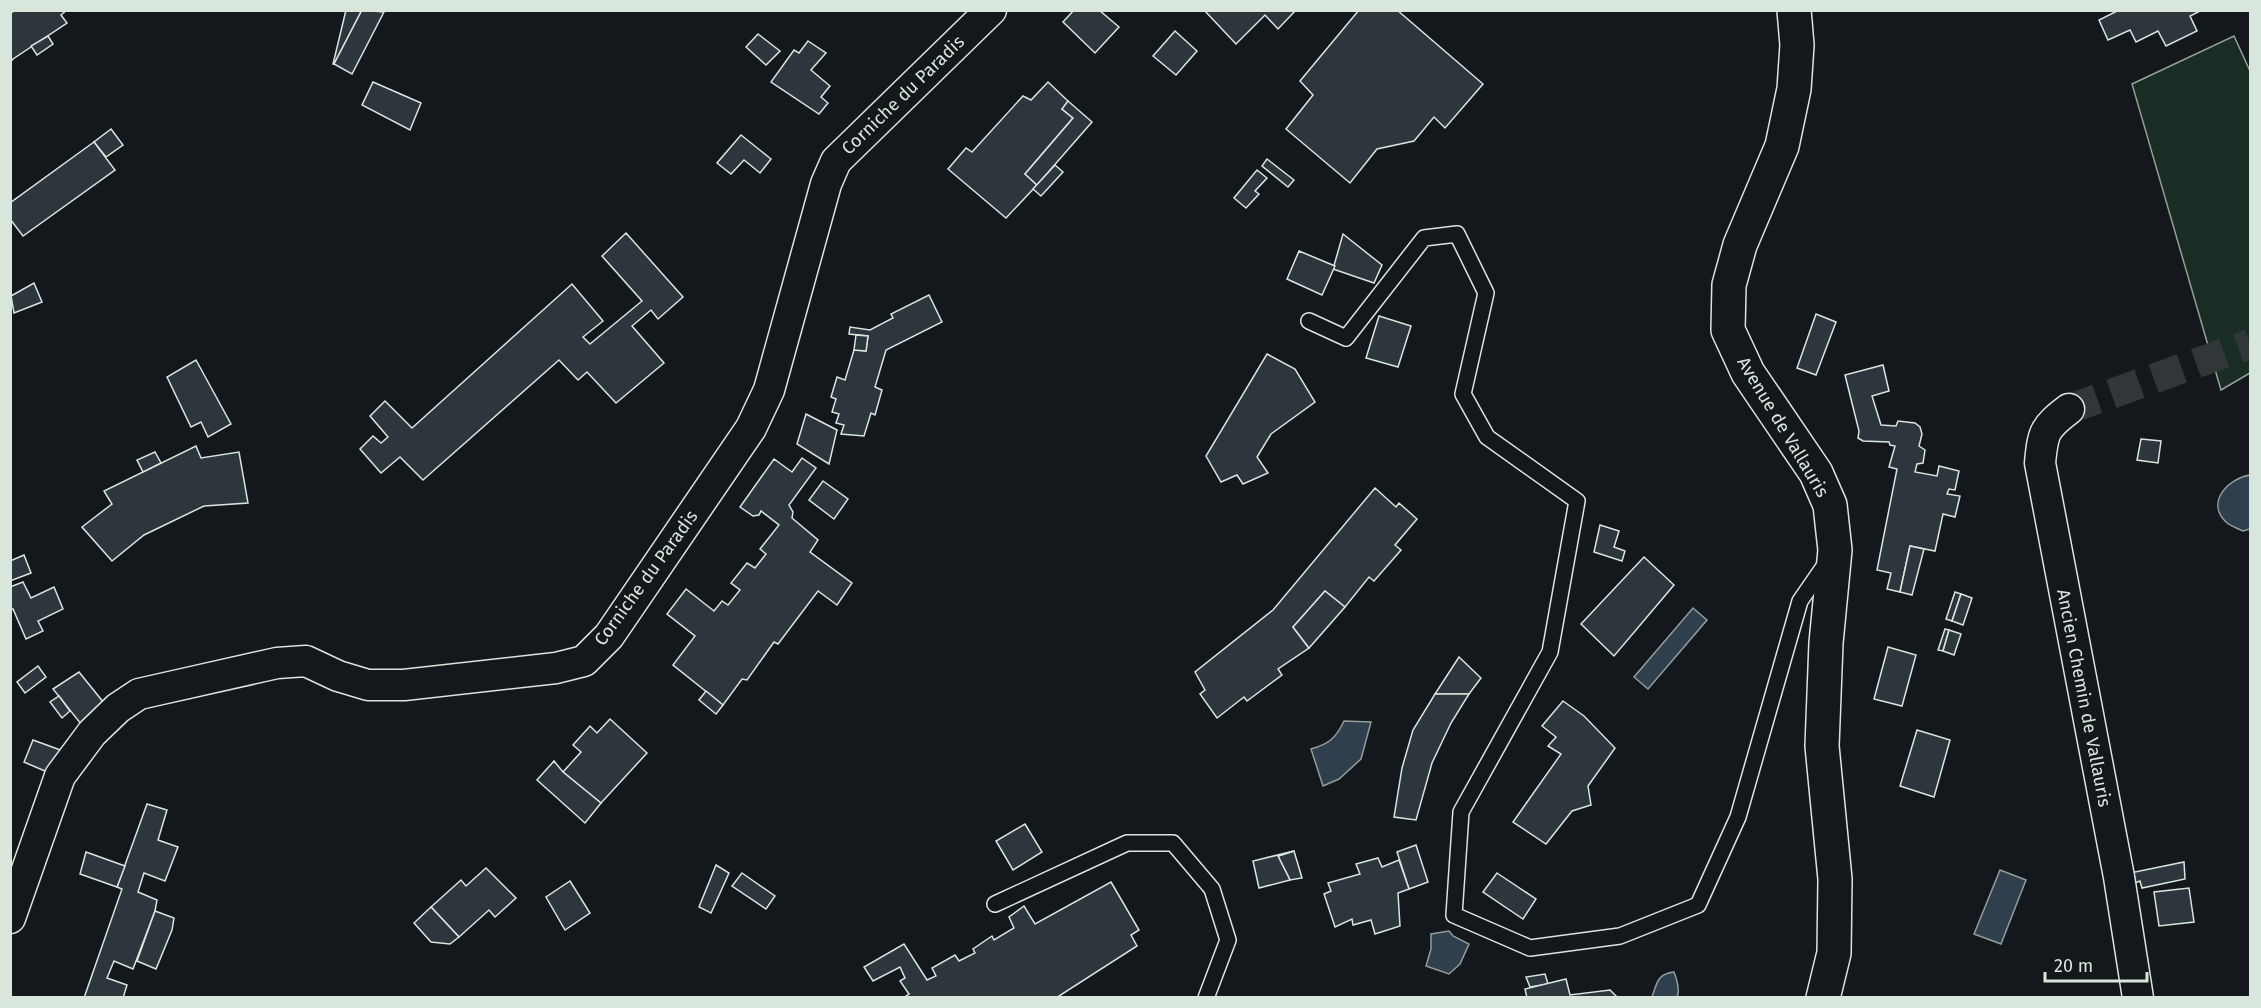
<svg xmlns="http://www.w3.org/2000/svg" width="2261" height="1008" font-family="'Fira Sans',sans-serif">
<rect width="100%" height="100%" fill="#14181c"/>
<polygon fill="#1a2d24" stroke="#939e99" stroke-width="1.5" points="2234,36 2250,71 2250,373 2221,390 2132,84"/>
<g fill="#2f3f4d" stroke="#939e99" stroke-width="1.5">
<path d="M2250 475V529L2243 531C2237 528 2230 526 2226 522 2205 502 2229 478 2250 475Z"/>
<polygon points="1693,608 1707,620 1648,689 1634,677"/>
<path d="M1344 721 1371 722 1361 759 1339 779 1323 786 1311 749C1329 744 1336 738 1344 721Z"/>
<polygon points="2000,870 2026,880 2001,944 1974,934"/>
<polygon points="1449,931 1453,936 1469,944 1460,964 1449,974 1426,966 1431,949 1431,934"/>
<path d="M1674 972C1677 979 1680 991 1677 997H1652C1657 983 1657 974 1674 972Z"/>
</g>
<g fill="#2c363c" stroke="#d8e6dc" stroke-width="1.5">
<polygon points="15,10 67,10 61,15 67,23 13,59 10,63 10,14"/>
<polygon points="346,10 362,10 334,64 333,64"/>
<polygon points="362,10 384,12 352,74 334,64"/>
<polygon points="1074,10 1099,10 1119,27 1095,53 1063,22"/>
<polygon points="1204,10 1296,10 1278,29 1265,15 1236,44"/>
<polygon points="1359,10 1397,10 1483,84 1445,128 1434,117 1414,141 1377,149 1350,183 1286,129 1313,95 1300,81"/>
<polygon points="2119,10 2202,10 2190,16 2197,31 2166,46 2158,31 2136,42 2130,30 2108,40 2099,20"/>
<polygon points="1175,31 1197,51 1176,75 1153,56"/>
<polygon points="758,34 780,51 766,65 746,47"/>
<polygon points="48,36 53,44 37,55 31,46"/>
<polygon points="808,41 826,53 811,70 830,86 821,97 828,103 819,114 771,82 794,50 799,53"/>
<polygon points="373,82 421,103 410,130 362,105"/>
<polygon points="1048,82 1068,101 1062,109 1073,118 1025,174 1037,185 1006,218 948,169 966,148 972,152 1023,96 1031,100"/>
<polygon points="1068,101 1092,122 1037,185 1025,174 1073,118 1062,109"/>
<polygon points="111,129 123,145 106,157 94,142"/>
<polygon points="741,135 771,159 760,173 744,160 731,174 717,163"/>
<polygon points="94,142 115,170 23,236 10,219 10,203"/>
<polygon points="1267,159 1294,180 1288,187 1262,166"/>
<polygon points="1055,165 1063,172 1041,196 1033,189"/>
<polygon points="1257,170 1267,178 1255,191 1259,194 1246,208 1234,198"/>
<polygon points="626,233 683,297 658,319 651,310 632,326 664,363 616,403 587,372 578,380 559,360 423,480 400,457 381,473 360,449 373,436 381,443 388,437 370,416 385,401 412,428 572,284 603,321 583,337 590,344 642,301 602,256"/>
<polygon points="1343,234 1382,265 1374,283 1333,269"/>
<polygon points="1299,251 1335,266 1322,295 1287,279"/>
<polygon points="34,283 42,302 14,313 11,296"/>
<polygon points="929,295 942,322 886,350 875,387 882,390 875,415 871,413 864,436 841,434 844,425 836,423 839,414 832,412 836,399 831,397 837,377 845,380 854,350 866,351 868,336 849,334 850,327 870,330 893,318 891,314"/>
<polygon points="1816,314 1836,322 1816,375 1797,368"/>
<polygon points="1379,316 1411,326 1398,367 1366,358"/>
<polygon points="856,335 868,336 866,351 854,350"/>
<polygon points="1267,354 1295,369 1315,402 1271,434 1257,457 1268,473 1243,484 1237,475 1221,482 1206,456"/>
<polygon points="196,360 231,424 208,437 201,422 191,427 167,377"/>
<polygon points="1883,365 1889,391 1872,396 1881,425 1896,426 1898,421 1915,423 1920,427 1922,434 1919,446 1925,450 1923,463 1917,464 1915,472 1937,476 1939,466 1959,471 1955,490 1949,489 1947,494 1960,496 1955,517 1943,514 1935,551 1910,546 1900,592 1887,589 1891,573 1877,570 1897,469 1889,467 1895,446 1890,445 1889,442 1863,441 1858,438 1859,431 1845,375"/>
<polygon points="806,414 837,430 829,464 797,444"/>
<polygon points="2141,439 2161,441 2158,463 2137,460"/>
<polygon points="196,446 201,458 239,452 248,503 204,506 144,535 112,561 82,527 112,504 104,491"/>
<polygon points="155,452 161,463 143,472 137,460"/>
<polygon points="802,458 816,468 789,505 793,512 792,518 818,540 810,552 852,583 837,605 818,591 778,644 774,642 747,680 742,679 723,705 673,665 695,636 667,614 686,589 714,611 722,601 728,605 740,590 731,583 747,563 755,568 766,554 760,549 779,525 761,511 759,515 753,516 740,507 774,459 792,472"/>
<polygon points="823,481 848,499 834,519 809,500"/>
<polygon points="1375,488 1396,507 1399,503 1417,519 1395,545 1401,550 1374,581 1369,577 1345,607 1325,591 1293,627 1309,648 1278,669 1282,675 1247,701 1244,697 1217,718 1200,694 1205,690 1195,672 1273,610"/>
<polygon points="1600,525 1619,531 1614,547 1625,551 1622,561 1594,552"/>
<polygon points="1910,546 1924,549 1912,595 1900,592"/>
<polygon points="24,555 31,573 10,581 10,561"/>
<polygon points="1644,557 1674,585 1614,656 1581,624"/>
<polygon points="23,582 31,598 54,587 63,609 38,621 43,631 26,639 13,609 10,610 10,587"/>
<polygon points="1325,591 1345,607 1309,648 1293,627"/>
<polygon points="1955,592 1961,594 1952,621 1946,619"/>
<polygon points="1961,594 1972,598 1963,625 1952,621"/>
<polygon points="1945,629 1949,630 1943,651 1938,650"/>
<polygon points="1949,630 1961,634 1954,655 1943,651"/>
<polygon points="1888,647 1916,655 1902,706 1874,699"/>
<polygon points="1459,657 1481,678 1469,694 1435,694"/>
<polygon points="38,666 46,677 25,693 17,682"/>
<polygon points="79,672 104,703 81,724 53,689"/>
<polygon points="706,691 723,705 716,714 699,700"/>
<polygon points="1435,694 1469,694 1451,723 1432,763 1416,820 1394,817 1402,768 1413,730"/>
<polygon points="59,696 70,711 62,718 50,702"/>
<polygon points="1563,701 1584,716 1615,748 1588,786 1591,805 1572,811 1546,844 1513,822 1561,754 1548,746 1556,737 1542,726"/>
<polygon points="610,719 647,753 601,803 563,772 581,752 573,745 590,726 597,733"/>
<polygon points="1917,730 1950,740 1934,797 1900,786"/>
<polygon points="33,740 63,751 52,774 24,762"/>
<polygon points="554,761 563,772 601,803 585,823 537,780"/>
<polygon points="147,804 167,810 158,840 178,847 165,881 144,873 138,892 157,900 155,911 133,969 114,961 107,978 127,985 123,998 84,998 122,889 117,887"/>
<polygon points="1025,824 1042,852 1013,870 996,841"/>
<polygon points="1416,845 1428,882 1409,889 1397,852"/>
<polygon points="1294,851 1302,878 1290,880 1278,856"/>
<polygon points="1294,851 1278,856 1290,880 1259,888 1253,861"/>
<polygon points="86,852 125,866 117,887 80,874"/>
<polygon points="1378,858 1382,867 1399,860 1409,889 1398,893 1400,926 1375,934 1371,920 1353,925 1352,919 1335,927 1324,894 1331,891 1328,883 1360,874 1356,864"/>
<polygon points="2184,862 2185,879 2142,888 2140,881 2127,886 2125,874"/>
<polygon points="716,865 729,873 711,913 699,907"/>
<polygon points="486,868 516,898 495,917 489,910 459,937 431,907 461,880 466,886"/>
<polygon points="742,873 775,896 766,909 732,886"/>
<polygon points="1497,873 1536,899 1523,919 1483,892"/>
<polygon points="570,881 590,913 565,930 546,897"/>
<polygon points="1111,882 1139,930 1131,935 1137,946 1056,998 903,998 909,994 900,981 905,978 900,967 873,981 864,967 904,944 927,980 936,976 932,968 955,955 959,961 975,953 973,949 992,936 994,940 1014,928 1009,917 1024,906 1035,924"/>
<polygon points="2189,888 2194,922 2159,926 2154,892"/>
<polygon points="431,907 459,937 450,944 431,942 414,923"/>
<polygon points="155,911 174,918 172,930 156,969 137,961"/>
<polygon points="1545,974 1548,984 1530,987 1526,977"/>
<polygon points="1566,979 1570,995 1610,990 1618,998 1527,998 1525,989"/>
</g>
<g fill="none" stroke-linecap="round" stroke-linejoin="round">
<polyline stroke="#313739" stroke-width="30" stroke-dasharray="30 15" stroke-linecap="butt" points="2069,409 2250,344"/>
<defs>
<g id="service">
<polyline points="1309,321 1346,338 1424,238 1457,234 1486,293 1463,394 1487,437 1577,501 1550,652 1461,812 1454,915 1530,948 1620,936 1698,905 1738,817 1800,601 1827,562"/>
<polyline points="995,904 1127,843 1173,843 1212,889 1228,940 1206,998"/>
</g>
<g id="minor">
<path d="M2069 409C2044 428 2043 432 2040 463L2119 877 2138 998"/>
<polyline points="10,918 60,776 92,733 118,708 139,694 277,663 306,661 338,676 368,685 404,685 556,668 584,661 609,636 751,428 769,390 826,184 836,161 991,10"/>
</g>
<polyline id="secondary" points="1794,10 1797,45 1794,89 1782,146 1740,245 1729,285 1728,330 1748,373 1816,473 1830,505 1835,550 1826,643 1822,746 1835,879 1834,953 1823,998"/>
</defs>
<use href="#service" stroke="#d8e6dc" stroke-width="18"/>
<use href="#minor" stroke="#d8e6dc" stroke-width="33"/>
<use href="#secondary" stroke="#d8e6dc" stroke-width="36"/>
<use href="#service" stroke="#14181c" stroke-width="15"/>
<use href="#minor" stroke="#14181c" stroke-width="30"/>
<use href="#secondary" stroke="#14181c" stroke-width="33"/>
</g>
<g text-anchor="middle" dominant-baseline="central" stroke-width="4.5" stroke-linejoin="round" paint-order="stroke">
<g font-size="18" fill="#d8e6dc" stroke="#14181c">
<text transform="translate(903 95) rotate(-44)">Corniche du Paradis</text>
<text transform="translate(1783 427) rotate(59)">Avenue de Vallauris</text>
<text transform="translate(646 578) rotate(-54)">Corniche du Paradis</text>
<text transform="translate(2084 698) rotate(79)">Ancien Chemin de Vallauris</text>
</g>
</g>
<rect width="2261" height="1008" fill="none" stroke="#d8e6dc" stroke-width="24"/>
<path d="M2045 972v9h102v-9" fill="none" stroke="#d8e6dc" stroke-width="3"/>
<text x="2054" y="972" font-size="18" fill="#d8e6dc" stroke="#14181c" stroke-width="4.5" paint-order="stroke">20 m</text>
</svg>
